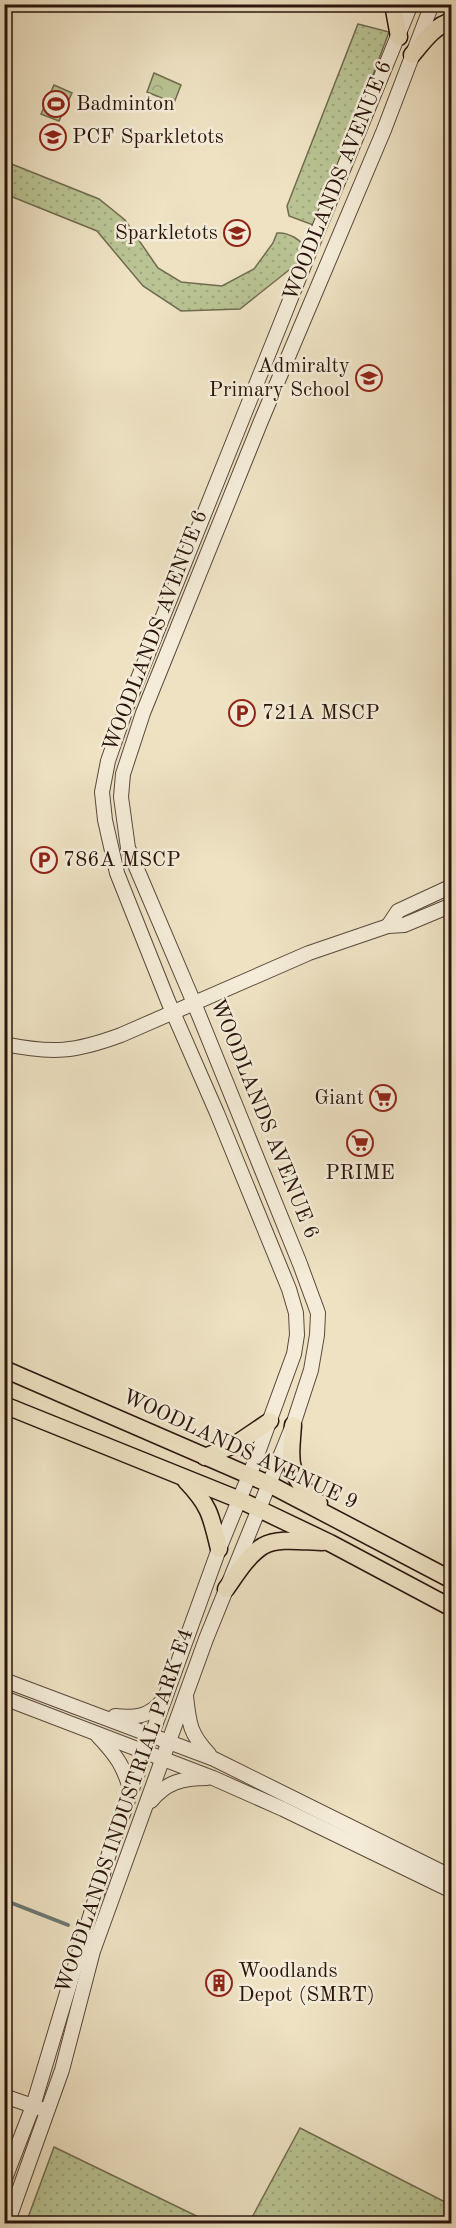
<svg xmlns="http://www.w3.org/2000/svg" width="456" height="2228" font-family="'Old Standard TT',serif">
<defs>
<pattern id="grass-dots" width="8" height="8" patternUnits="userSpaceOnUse" patternTransform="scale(1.5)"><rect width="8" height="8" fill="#b9c393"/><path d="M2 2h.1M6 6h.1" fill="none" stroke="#9fa77e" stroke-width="1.8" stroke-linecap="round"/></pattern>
<pattern id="park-crowns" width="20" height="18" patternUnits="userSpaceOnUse" patternTransform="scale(1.5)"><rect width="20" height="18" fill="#b9c393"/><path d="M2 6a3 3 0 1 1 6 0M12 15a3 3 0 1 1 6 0" fill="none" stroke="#9fa77e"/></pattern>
</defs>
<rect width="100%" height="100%" fill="#eee2c3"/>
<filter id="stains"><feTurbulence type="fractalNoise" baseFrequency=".00333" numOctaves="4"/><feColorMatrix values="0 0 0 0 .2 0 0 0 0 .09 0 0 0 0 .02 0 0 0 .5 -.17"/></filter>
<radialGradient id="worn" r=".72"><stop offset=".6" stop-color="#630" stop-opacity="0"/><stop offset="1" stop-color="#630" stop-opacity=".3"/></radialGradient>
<g fill="url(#grass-dots)" stroke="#716c50" stroke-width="1.5">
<polygon points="358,24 389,32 319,220 313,225 289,216 287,206"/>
<path d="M4 161 99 199 125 220 158 268 181 282 222 286 254 269 273 243 277 233C289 232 302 240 307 251L298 274 289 270 240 309 181 311 143 286 97 231 5 194Z"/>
<polygon points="300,2128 451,2205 451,2223 249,2223"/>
<polygon points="54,2147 211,2223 26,2223"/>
</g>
<polygon fill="url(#park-crowns)" stroke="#716c50" stroke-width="1.5" points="154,73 181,85 174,103 147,92"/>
<polygon fill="#b9c393" stroke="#716c50" stroke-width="1.5" points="54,85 72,93 59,121 41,114"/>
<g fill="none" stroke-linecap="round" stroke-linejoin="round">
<polyline stroke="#6d7975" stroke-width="4" points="4,1900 68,1925"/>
<defs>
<g id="minor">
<polyline points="452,720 452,723"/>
<polyline points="388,926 398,911 452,886"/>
<path d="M4 1044C53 1054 75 1052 121 1035L309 953 388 926 404 925 452 905"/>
<polyline points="4,1680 214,1759 452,1877"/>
<path d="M186 1696C189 1724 190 1734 209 1754"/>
<polyline points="4,1698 213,1778 283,1809 452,1891"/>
<path d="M115 1716C135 1718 149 1717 162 1701"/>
<path d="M98 1736C116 1755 124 1766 131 1792"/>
<path d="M151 1801C166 1782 183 1778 207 1778"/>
<polyline points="4,2096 39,2108"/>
<polyline points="4,2181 33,2106 111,1847 219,1549 253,1466 294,1354 297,1335 296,1313 289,1289 217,1113 168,1001 117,873 105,820 102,792 108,761 127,706 315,238 411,4"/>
<polyline points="7,2224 62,2070 93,1951 206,1639 293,1425 311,1370 317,1335 318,1313 300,1264 194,1003 128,848 121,797 123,774 143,713 261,421 384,130 432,4"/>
</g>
<g id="major">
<polyline points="393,4 399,37"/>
<path d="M412 55C423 42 435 25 452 21"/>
<polyline points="4,1369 269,1484 452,1580"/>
<polyline points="4,1405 240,1500 330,1543 452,1608"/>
<path d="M293 1425C290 1464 287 1476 319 1503"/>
<polyline points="205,1457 236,1444 270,1421"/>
<path d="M186 1481C210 1506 211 1516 219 1549"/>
<path d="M226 1589C236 1575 248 1555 263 1546 279 1537 305 1542 323 1542"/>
</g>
</defs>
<use href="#minor" stroke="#5a483a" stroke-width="16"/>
<use href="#major" stroke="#29140c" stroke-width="19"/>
<use href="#minor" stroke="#f4ecd8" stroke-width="14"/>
<use href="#major" stroke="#eee2c3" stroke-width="16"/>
</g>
<defs>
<symbol id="stadium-ring" viewBox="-11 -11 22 22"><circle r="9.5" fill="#f4ecd8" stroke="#8f2418" stroke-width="1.5"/><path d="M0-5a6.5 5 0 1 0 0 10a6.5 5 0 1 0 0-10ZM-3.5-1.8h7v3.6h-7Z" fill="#8f2418"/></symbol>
<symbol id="school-ring" viewBox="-11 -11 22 22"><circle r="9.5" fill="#f4ecd8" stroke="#8f2418" stroke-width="1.5"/><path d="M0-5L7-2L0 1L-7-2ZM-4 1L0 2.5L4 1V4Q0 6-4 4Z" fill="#8f2418"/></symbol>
<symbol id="parking-ring" viewBox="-11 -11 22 22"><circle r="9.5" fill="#f4ecd8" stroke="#8f2418" stroke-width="1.5"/><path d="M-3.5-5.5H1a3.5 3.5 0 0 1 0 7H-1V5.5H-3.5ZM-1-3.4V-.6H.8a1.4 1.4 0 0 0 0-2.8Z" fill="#8f2418"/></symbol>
<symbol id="supermarket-ring" viewBox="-11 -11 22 22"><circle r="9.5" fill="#f4ecd8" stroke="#8f2418" stroke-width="1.5"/><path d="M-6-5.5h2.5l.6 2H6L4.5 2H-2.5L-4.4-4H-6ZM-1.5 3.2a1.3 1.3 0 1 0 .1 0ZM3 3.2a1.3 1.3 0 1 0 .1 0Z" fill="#8f2418"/></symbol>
<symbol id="building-ring" viewBox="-11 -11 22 22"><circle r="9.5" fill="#f4ecd8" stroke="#8f2418" stroke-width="1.5"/><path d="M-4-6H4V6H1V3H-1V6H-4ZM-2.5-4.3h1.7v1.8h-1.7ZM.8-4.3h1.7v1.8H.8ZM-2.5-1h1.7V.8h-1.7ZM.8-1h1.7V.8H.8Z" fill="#8f2418"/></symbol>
</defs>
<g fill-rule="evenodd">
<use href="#stadium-ring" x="41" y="89" width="30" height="30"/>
<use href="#school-ring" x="38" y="122" width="30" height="30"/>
<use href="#school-ring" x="222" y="218" width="30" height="30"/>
<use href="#school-ring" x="354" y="363" width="30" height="30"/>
<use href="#parking-ring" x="227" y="698" width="30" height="30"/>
<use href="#parking-ring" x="29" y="845" width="30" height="30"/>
<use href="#supermarket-ring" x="368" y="1083" width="30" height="30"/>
<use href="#supermarket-ring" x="345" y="1128" width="30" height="30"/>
<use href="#building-ring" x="204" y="1968" width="30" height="30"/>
</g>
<g text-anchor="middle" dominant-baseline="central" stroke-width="5" stroke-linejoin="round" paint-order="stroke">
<g font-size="21" fill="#29140c" stroke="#f4ecd8" text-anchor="start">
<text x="76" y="104">Badminton</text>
<text x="72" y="137">PCF Sparkletots</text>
<text x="218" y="233" text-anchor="end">Sparkletots</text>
<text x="350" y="366" text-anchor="end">Admiralty<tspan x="350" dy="24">Primary School</tspan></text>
<text x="262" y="713">721A MSCP</text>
<text x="63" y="860">786A MSCP</text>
<text x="364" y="1098" text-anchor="end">Giant</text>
<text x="360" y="1173" text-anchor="middle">PRIME</text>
<text x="238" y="1971">Woodlands<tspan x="238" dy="24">Depot (SMRT)</tspan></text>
</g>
<g font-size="21" fill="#29140c" stroke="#f4ecd8">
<text transform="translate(338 181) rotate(-68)">WOODLANDS AVENUE 6</text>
<text transform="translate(156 631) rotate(-69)">WOODLANDS AVENUE 6</text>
<text transform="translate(264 1119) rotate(68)">WOODLANDS AVENUE 6</text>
<text transform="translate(240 1450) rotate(25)">WOODLANDS AVENUE 9</text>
<text transform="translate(125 1811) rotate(-71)">WOODLANDS INDUSTRIAL PARK E4</text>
</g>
</g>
<rect width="456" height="2228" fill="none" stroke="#eee2c3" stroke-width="24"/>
<rect x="6" y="6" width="444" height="2216" fill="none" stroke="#29140c" stroke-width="3"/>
<rect x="12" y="12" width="432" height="2204" fill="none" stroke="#29140c" stroke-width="1.5"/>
<rect width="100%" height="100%" filter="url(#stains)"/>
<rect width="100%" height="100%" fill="url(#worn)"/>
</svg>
